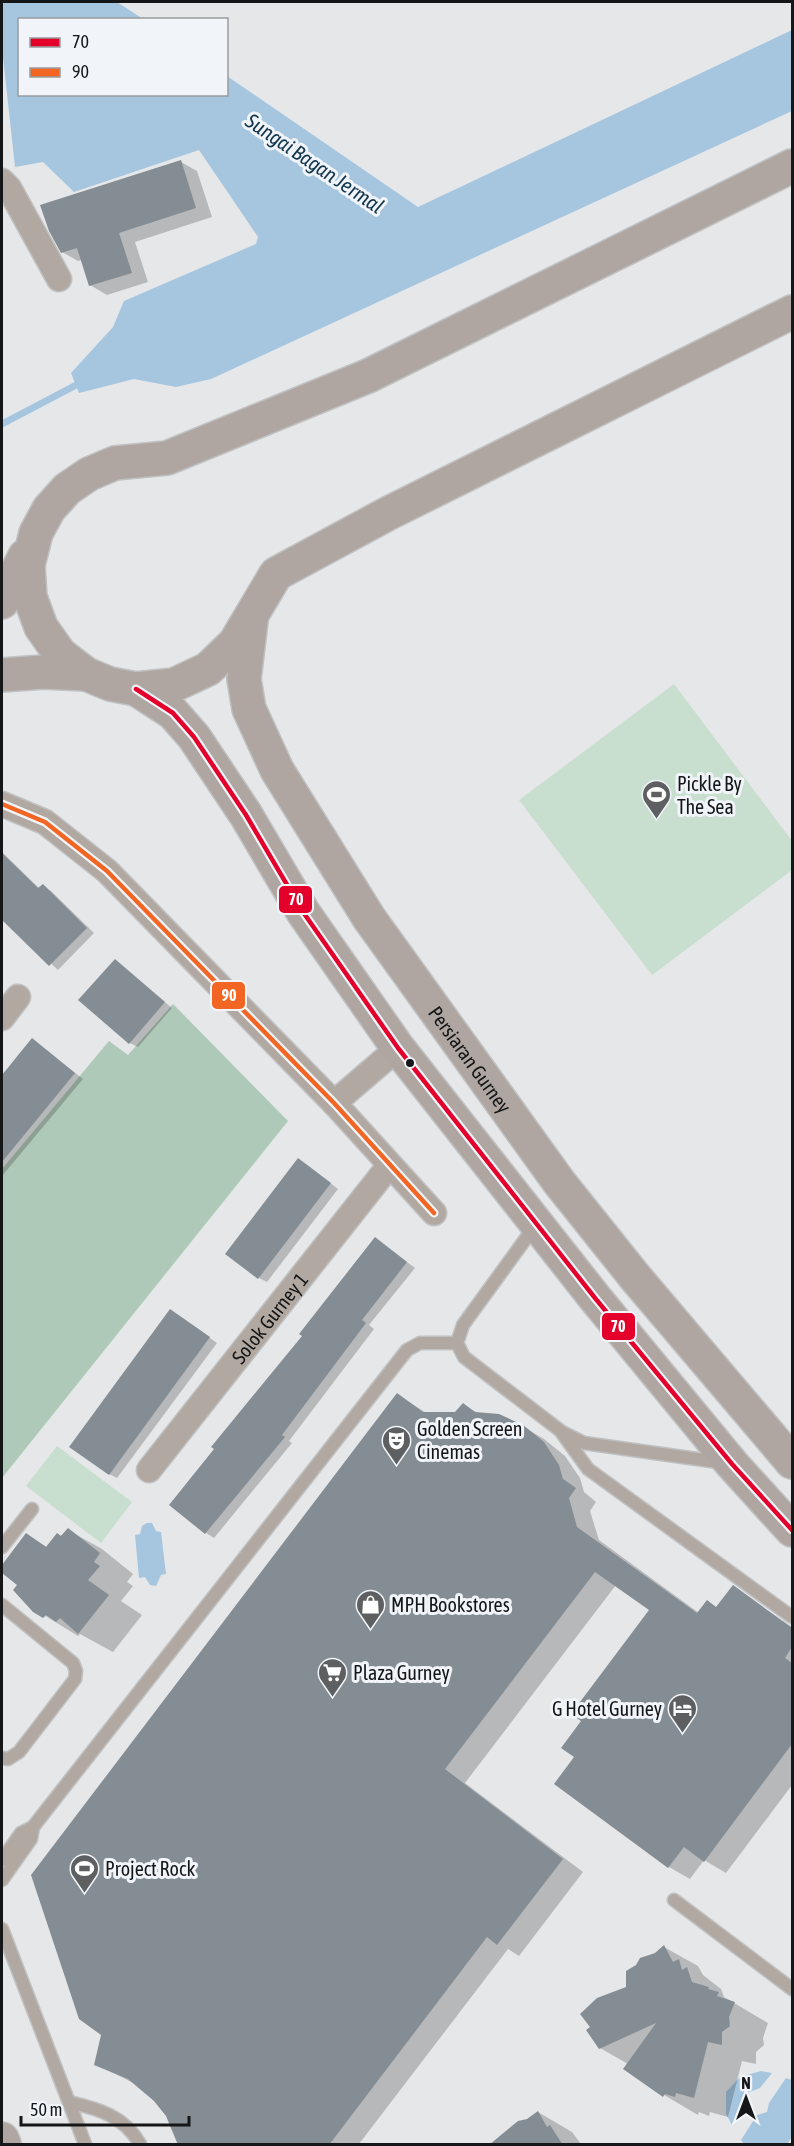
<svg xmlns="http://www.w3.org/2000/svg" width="794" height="2146" font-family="'Asap Condensed',sans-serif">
<rect width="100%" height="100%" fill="#e5e7e9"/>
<g fill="#c8decf">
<polygon points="674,684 792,841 792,870 652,975 519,800"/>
<polygon points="57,1446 132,1502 101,1543 26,1486"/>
</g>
<polygon fill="#afc9b8" points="173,1004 288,1121 2,1478 2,1169 109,1041 128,1055"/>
<g fill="#a6c6e0">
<polygon points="2,2 117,2 143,19 20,20 20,94 226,94 227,76 418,207 792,30 792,111 211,379 176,387 134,379 79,393 71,373 113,327 124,301 256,244 258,237 199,150 74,192 43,162 15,167 2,48"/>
<polygon points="147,1523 152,1523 156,1531 161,1532 166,1574 161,1575 156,1586 150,1585 145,1577 139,1578 135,1535 140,1534 142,1526"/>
<polygon points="761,2071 772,2073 760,2088 747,2093 742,2104 743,2110 732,2125 726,2114 726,2092 740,2077"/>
<polygon points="786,2078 792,2080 792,2137 787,2144 744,2144 741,2140 757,2115 767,2112 769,2103"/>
</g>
<g fill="#0003">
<polygon points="181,162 197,171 212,217 135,242 148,282 107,295 90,285 82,260 78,261 62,252"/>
<polygon points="2,852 40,889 43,886 51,891 94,933 58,970 2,918"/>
<polygon points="115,961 172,1008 138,1047 130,1043"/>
<polygon points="33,1040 83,1079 2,1176 2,1077"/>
<polygon points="307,1165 338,1189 267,1282 259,1278"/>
<polygon points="376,1239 415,1268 369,1325 374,1329 289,1441 292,1443 214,1538 206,1533 304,1336"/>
<polygon points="178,1315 217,1343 117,1478 109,1474"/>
<polygon points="398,1395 428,1414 455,1414 463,1405 480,1414 522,1426 544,1439 565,1456 580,1478 584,1492 596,1502 590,1511 599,1540 699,1613 717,1608 733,1587 792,1627 792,1785 726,1873 704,1860 690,1879 669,1867 556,1783 576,1757 584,1721 651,1610 616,1585 465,1783 583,1872 519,1956 508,1949 359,2144 179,2144 168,2115 155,2100 137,2085 96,2064"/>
<polygon points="68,1530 102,1549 133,1574 127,1582 133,1586 121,1601 142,1615 113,1652 80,1634 78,1636 26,1604 19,1585 2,1571 2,1567 27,1535 47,1547"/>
<polygon points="664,1947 698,1966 703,1975 721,1989 724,1997 768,2023 763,2038 764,2045 756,2052 756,2064 742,2061 728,2117 710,2112 709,2116 699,2112 698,2115 664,2095 628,2064 600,2048 628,1988"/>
<polygon points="538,2112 572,2132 581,2144 502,2144"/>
</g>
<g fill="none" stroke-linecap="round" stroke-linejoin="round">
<polyline stroke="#a6c6e0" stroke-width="7" points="2,424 82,382"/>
</g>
<g fill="#858d94">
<polygon points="181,160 196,208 119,233 132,273 89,286 77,248 61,253 49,231 40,205"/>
<polygon points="2,853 38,888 43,884 87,928 49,966 2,920"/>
<polygon points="115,959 165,1002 129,1044 78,1000"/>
<polygon points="32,1038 75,1073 2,1162 2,1075"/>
<polygon points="298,1158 331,1183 258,1279 225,1254"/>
<polygon points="375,1237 407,1262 362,1320 366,1323 282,1435 285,1437 205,1534 169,1505 214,1449 211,1447 302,1336 299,1334"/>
<polygon points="170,1309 210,1337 109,1475 69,1447"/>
<polygon points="397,1393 423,1412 455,1412 463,1403 475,1412 499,1414 523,1425 544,1442 559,1465 563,1479 576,1488 569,1498 577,1527 697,1613 707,1600 716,1607 733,1585 792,1628 792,1647 785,1658 792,1663 792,1744 704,1862 684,1847 668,1868 554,1784 574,1757 561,1748 581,1721 571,1714 649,1610 595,1572 445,1769 563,1859 497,1945 487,1937 329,2145 178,2145 166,2116 154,2101 128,2079 94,2065 101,2035 79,2019 31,1875"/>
<polygon points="68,1528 100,1553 94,1562 100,1566 88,1580 109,1595 78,1634 60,1618 56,1622 46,1615 43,1618 33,1612 13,1590 17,1585 2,1573 2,1565 26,1533 46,1547 57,1533 61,1536"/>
<polygon points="664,1945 673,1962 679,1959 682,1970 687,1967 692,1982 709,1987 708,1989 719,1992 717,1996 735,2002 729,2017 730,2026 722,2032 722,2045 708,2042 694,2098 676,2093 675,2097 665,2094 663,2097 623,2069 656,2023 599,2049 586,2030 590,2027 580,2014 597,1998 626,1987 626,1971 636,1965 640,1958 655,1953"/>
<polygon points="538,2111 547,2127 550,2125 563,2145 489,2145 518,2121 527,2119"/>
</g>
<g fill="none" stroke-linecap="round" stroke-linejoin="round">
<defs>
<g id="lane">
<polyline points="535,1226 463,1325 457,1343 464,1357 562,1432 584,1443 725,1463"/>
<polyline points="562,1433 588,1469 792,1617"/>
<polyline points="2,1547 32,1509"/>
<polyline points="2,1605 73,1663 76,1671 75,1679 19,1752 8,1759 2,1758"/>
<polyline points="2,1860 21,1833 33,1827 407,1350 420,1343 457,1343"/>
<polyline points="2,1880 31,1839 33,1827"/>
<polyline points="674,1900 792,1989"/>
<polyline points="2,1929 85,2144"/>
<path d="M69 2102C99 2109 124 2116 140 2144"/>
</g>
<g id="street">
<polyline points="2,181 9,188 59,279"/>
<polyline points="2,804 45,822 107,871 334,1103 434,1213"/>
<polyline points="2,1018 18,997"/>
<polyline points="334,1103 398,1048"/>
<path id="s1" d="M149 1470 389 1166"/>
</g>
<g id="secondary">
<polyline points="792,166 368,376 167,458 115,463 89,474 67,489 49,509 36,533 28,565 30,597 41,627 60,654 86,674 110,684 136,689 174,685 208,669 235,643 276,574 389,513 792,312"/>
<polyline points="2,602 25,556"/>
<path id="s2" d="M251 621 244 679 249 709 277 770 369 918 559 1182 635 1277 792 1462"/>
<polyline points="2,675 43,672 86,674"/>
<polyline points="136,689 173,713 194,737 246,815 303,912 398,1048 595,1298 732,1464 792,1530"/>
<polyline points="2,2139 4,2144"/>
</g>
</defs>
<use href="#lane" stroke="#c0c1c2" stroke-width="15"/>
<use href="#street" stroke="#c0c1c2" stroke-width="27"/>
<use href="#secondary" stroke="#c0c1c2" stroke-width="36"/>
<use href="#lane" stroke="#b2a8a2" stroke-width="12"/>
<use href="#street" stroke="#b2a8a2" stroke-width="24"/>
<use href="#secondary" stroke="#afa6a2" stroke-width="33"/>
<defs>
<polyline id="bus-1" points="136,689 173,713 194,737 246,815 303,912 398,1048 595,1298 732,1464 792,1530"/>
<polyline id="bus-2" points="2,804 45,822 107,871 334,1103 434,1213"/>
</defs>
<use href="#bus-1" stroke="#f1f5f9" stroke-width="9"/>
<use href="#bus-2" stroke="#f1f5f9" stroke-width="9"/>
<use href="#bus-1" stroke="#e4002b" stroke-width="4.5"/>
<use href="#bus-2" stroke="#f26522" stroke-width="4.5"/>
</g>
<defs>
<symbol id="stadium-pin" viewBox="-11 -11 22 30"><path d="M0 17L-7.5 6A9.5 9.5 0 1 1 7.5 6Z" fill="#5e5f60" stroke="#f1f5f9"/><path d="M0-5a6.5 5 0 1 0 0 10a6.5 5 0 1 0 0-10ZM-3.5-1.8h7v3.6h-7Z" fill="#fff"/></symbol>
<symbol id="theatre-pin" viewBox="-11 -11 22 30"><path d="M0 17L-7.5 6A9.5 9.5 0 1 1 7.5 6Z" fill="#5e5f60" stroke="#f1f5f9"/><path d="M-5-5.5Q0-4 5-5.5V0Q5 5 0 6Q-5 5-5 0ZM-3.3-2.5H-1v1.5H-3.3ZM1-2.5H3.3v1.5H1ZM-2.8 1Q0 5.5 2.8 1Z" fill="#fff"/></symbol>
<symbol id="shop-pin" viewBox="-11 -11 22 30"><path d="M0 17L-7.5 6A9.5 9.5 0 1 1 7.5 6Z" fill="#5e5f60" stroke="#f1f5f9"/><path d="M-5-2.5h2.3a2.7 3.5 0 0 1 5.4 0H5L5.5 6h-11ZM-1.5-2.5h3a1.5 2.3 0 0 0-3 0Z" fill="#fff"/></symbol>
<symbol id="supermarket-pin" viewBox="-11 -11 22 30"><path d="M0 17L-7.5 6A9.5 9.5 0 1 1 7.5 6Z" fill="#5e5f60" stroke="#f1f5f9"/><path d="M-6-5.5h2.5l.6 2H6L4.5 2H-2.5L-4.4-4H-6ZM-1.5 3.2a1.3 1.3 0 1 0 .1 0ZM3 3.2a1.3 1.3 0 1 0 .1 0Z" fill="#fff"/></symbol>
<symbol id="hotel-pin" viewBox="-11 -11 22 30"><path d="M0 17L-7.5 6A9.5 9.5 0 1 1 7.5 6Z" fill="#5e5f60" stroke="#f1f5f9"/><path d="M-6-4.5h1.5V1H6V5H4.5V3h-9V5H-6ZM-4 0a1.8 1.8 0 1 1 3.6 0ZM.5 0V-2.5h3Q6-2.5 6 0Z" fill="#fff"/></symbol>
</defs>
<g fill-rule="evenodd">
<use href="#stadium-pin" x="640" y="778" width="33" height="45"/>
<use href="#theatre-pin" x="380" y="1424" width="33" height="45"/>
<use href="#shop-pin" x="354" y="1588" width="33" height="45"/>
<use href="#supermarket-pin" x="316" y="1656" width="33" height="45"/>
<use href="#hotel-pin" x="666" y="1692" width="33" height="45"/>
<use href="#stadium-pin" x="68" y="1852" width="33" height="45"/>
</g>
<circle fill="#151617" stroke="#f1f5f9" stroke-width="2" cx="410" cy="1063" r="5"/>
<g text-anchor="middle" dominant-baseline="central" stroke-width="6" stroke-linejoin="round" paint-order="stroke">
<g font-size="20" fill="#151617" stroke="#f1f5f9" text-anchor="start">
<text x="677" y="783">Pickle By<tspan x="677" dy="23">The Sea</tspan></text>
<text x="417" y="1428">Golden Screen<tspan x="417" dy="23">Cinemas</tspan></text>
<text x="391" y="1604">MPH Bookstores</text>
<text x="353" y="1672">Plaza Gurney</text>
<text x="662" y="1708" text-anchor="end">G Hotel Gurney</text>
<text x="105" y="1868">Project Rock</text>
</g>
<g font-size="20" fill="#151617" stroke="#f1f5f9">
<text stroke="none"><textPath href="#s2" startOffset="504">Persiaran Gurney</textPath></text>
<text stroke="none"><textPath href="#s1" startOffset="194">Solok Gurney 1</textPath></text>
</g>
<g font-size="21" font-style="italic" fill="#13364f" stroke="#f1f5f9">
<text transform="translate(315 163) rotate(34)">Sungai Bagan Jermal</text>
</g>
</g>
<g stroke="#f1f5f9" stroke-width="2">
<rect x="278" y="885" width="35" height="29" rx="6" fill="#e4002b"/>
<rect x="211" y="981" width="35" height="29" rx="6" fill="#f26522"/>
<rect x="601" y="1312" width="35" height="29" rx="6" fill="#e4002b"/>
</g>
<g font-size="16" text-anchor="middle" font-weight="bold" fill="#fff">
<text x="296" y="905">70</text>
<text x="229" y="1001">90</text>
<text x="618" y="1332">70</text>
</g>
<rect width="794" height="2146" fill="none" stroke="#151617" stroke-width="6"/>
<rect x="18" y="18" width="210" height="78" fill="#f1f5f9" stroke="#999c9f" stroke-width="1.5"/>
<rect x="30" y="38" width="30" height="9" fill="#e4002b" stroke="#999c9f" stroke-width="1.5"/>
<text x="72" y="48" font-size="18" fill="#151617">70</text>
<rect x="30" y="68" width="30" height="9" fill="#f26522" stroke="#999c9f" stroke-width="1.5"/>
<text x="72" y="78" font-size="18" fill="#151617">90</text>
<g transform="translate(746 2098)" stroke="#f1f5f9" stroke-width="4.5" paint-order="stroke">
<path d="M0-4.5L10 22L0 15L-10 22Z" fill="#151617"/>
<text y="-9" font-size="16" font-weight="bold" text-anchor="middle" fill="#151617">N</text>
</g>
<path d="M21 2116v9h168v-9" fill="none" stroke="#151617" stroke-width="3"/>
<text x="30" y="2116" font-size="18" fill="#151617" stroke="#f1f5f9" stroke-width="4.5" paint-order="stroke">50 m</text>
</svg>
